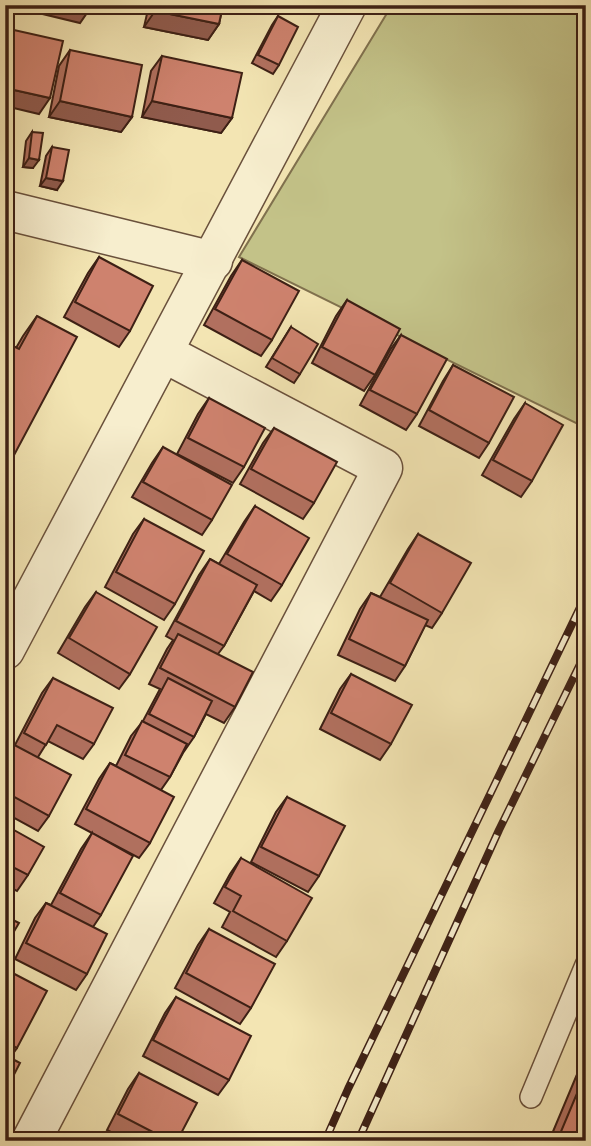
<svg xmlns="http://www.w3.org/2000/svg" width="591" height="1146" font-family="'IM FELL French Canon',serif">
<rect width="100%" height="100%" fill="#f3e5b3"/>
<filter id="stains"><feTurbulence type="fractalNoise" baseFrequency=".00286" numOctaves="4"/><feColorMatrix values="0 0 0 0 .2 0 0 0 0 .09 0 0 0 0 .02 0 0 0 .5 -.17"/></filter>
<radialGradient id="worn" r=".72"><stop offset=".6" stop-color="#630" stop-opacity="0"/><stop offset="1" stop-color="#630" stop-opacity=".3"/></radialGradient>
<polygon fill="#c3c288" stroke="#80714e" stroke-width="2" points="392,5 586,5 586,428 239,257"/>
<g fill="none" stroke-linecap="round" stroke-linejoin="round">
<defs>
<polyline id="service" points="531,1097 586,965"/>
<g id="minor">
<polyline points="5,210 213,261"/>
<polyline points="5,650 347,5"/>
<polyline points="31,1141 383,468 164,353"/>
</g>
</defs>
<use href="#service" stroke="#6a513c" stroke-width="24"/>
<use href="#minor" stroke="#6a513c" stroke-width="41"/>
<use href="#service" stroke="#f7eece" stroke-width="21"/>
<use href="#minor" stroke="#f7eece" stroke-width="38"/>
<defs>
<g id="rail">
<polyline points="325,1141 348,1089 586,595"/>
<polyline points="358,1141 499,830 586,652"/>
</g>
</defs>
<use href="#rail" stroke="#3d2015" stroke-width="8"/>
<use href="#rail" stroke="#f7eece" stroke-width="5" stroke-dasharray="16" stroke-linecap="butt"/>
</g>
<g fill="#b1705f" stroke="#3d2015" stroke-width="2">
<polygon points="149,5 223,5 219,24 208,40 144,27"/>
<polygon points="278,16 279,65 273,74 252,63 272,25"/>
<polygon points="70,50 132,117 121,132 49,117 59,66"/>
<polygon points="162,56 232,118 221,133 142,117 151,71"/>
<polygon points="32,132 33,168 23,167 26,141"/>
<polygon points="52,147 57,190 40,186 46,156"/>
<polygon points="99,257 130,331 119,347 64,317 88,273"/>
<polygon points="242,260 272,340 261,356 204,325 231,276"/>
<polygon points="347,300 375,375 364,391 312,363 336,316"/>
<polygon points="37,316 5,472 5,342 16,348 23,336"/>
<polygon points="291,327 300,374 294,383 266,367"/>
<polygon points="401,335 417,414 406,430 360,405 390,350"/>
<polygon points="453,365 489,443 479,458 419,426 443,381"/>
<polygon points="209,398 244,467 233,483 177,454 198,414"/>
<polygon points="525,403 532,481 521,497 482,475 514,419"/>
<polygon points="274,428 314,503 303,519 240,484 263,443"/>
<polygon points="163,447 212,520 202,535 132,497 152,463"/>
<polygon points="255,506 282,585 271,601 254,591 224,646 218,654 235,707 224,723 206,714 194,737 183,753 170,777 161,790 150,843 139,858 75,824 99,779 110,763 116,766 131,736 143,721 160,689 149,684 167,649 173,640 166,636 199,575 210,559 219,564 244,522"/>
<polygon points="144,519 175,604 164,620 105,587 133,534"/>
<polygon points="418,534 442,613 432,628 425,625 405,666 395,681 338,655 360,609 371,593 380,597 408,549"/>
<polygon points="96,592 130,674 119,689 58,653 85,607"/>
<polygon points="351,674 391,744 380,760 320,729 340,689"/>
<polygon points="53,678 94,744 83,759 48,741 38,757 49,816 38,831 5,813 5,740 15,745 42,693"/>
<polygon points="287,797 319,876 308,892 251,862 276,812"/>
<polygon points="5,825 28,875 17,891 5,885"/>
<polygon points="92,833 101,915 93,927 87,974 76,990 15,959 35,918 46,903 51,905 81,849"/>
<polygon points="241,858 287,941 276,957 222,927 230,912 214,903 230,874"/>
<polygon points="209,929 251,1008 240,1024 175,988 198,945"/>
<polygon points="5,969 17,1048 10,1058 5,1092"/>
<polygon points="176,997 229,1080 218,1095 143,1056 165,1013"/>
<polygon points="586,1053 586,1141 549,1141"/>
<polygon points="139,1073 177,1141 128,1141 107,1130 128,1089"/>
</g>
<g fill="#905b4d" stroke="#3d2015" stroke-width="2">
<polygon points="20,5 83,5 91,7 80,23 18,8"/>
<polygon points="155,11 219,24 208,40 144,27"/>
<polygon points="5,88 50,98 39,114 5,106"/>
<polygon points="60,101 132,117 121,132 49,117"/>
<polygon points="152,101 232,118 221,133 142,117"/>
<polygon points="29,158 39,160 33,168 23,167"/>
<polygon points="46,178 63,181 57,190 40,186"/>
</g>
<g fill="#ce826e" stroke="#3d2015" stroke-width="2">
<polygon points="156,5 223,5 219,24 155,11"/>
<polygon points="278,16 298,27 279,65 258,55"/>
<polygon points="5,28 63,41 50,98 5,88"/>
<polygon points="70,50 142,65 132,117 60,101"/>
<polygon points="162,56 242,73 232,118 152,101"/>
<polygon points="32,132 43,133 39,160 29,158"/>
<polygon points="52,147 69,150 63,181 46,178"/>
<polygon points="99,257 153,286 130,331 75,302"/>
<polygon points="242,260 299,291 272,340 215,309"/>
<polygon points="347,300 400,329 375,375 322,347"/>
<polygon points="37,316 77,337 5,472 5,373 7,370 5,369 5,342 19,349"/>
<polygon points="291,327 318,344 300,374 272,358"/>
<polygon points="401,335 447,359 417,414 370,390"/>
<polygon points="453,365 514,397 489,443 429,410"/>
<polygon points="209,398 265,428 244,467 188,438"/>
<polygon points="525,403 563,425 532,481 493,460"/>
<polygon points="274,428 337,462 314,503 251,469"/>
<polygon points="163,447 232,485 212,520 143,482"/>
<polygon points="255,506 309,538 282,585 227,554"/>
<polygon points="144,519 204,551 175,604 116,572"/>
<polygon points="418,534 471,563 442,613 390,583"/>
<polygon points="210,559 257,585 224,646 176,621"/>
<polygon points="96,592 157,627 130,674 69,638"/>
<polygon points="371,593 428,620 405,666 349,639"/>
<polygon points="178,634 253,672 235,707 160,668"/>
<polygon points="351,674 412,705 391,744 331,713"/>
<polygon points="53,678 113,708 94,744 57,725 46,745 24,733"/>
<polygon points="168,678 212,701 194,737 149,714"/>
<polygon points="142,721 187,744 170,777 125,755"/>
<polygon points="5,740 71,775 49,816 5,792"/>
<polygon points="110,763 174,797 150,843 86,809"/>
<polygon points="287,797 345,826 319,876 261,847"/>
<polygon points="5,825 44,847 28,875 7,864 5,867"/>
<polygon points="92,833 133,856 101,915 60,893"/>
<polygon points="241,858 312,898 287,941 233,911 241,896 225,887"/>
<polygon points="46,903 107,934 87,974 26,943"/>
<polygon points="5,916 19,923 9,940 5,938"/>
<polygon points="209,929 275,964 251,1008 186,973"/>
<polygon points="5,969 47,991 17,1048 5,1042"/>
<polygon points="176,997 251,1036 229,1080 153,1040"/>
<polygon points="5,1055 20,1063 5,1092"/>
<polygon points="586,1072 586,1141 557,1141"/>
<polygon points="139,1073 197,1103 177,1141 170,1141 118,1114"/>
<polygon points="92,1133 106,1141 88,1141"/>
</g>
<rect width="591" height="1146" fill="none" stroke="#f3e5b3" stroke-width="28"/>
<rect x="7" y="7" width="577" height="1132" fill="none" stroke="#3d2015" stroke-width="3.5"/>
<rect x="14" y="14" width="563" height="1118" fill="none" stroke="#3d2015" stroke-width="2"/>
<rect width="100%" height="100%" filter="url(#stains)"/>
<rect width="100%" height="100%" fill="url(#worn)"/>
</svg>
